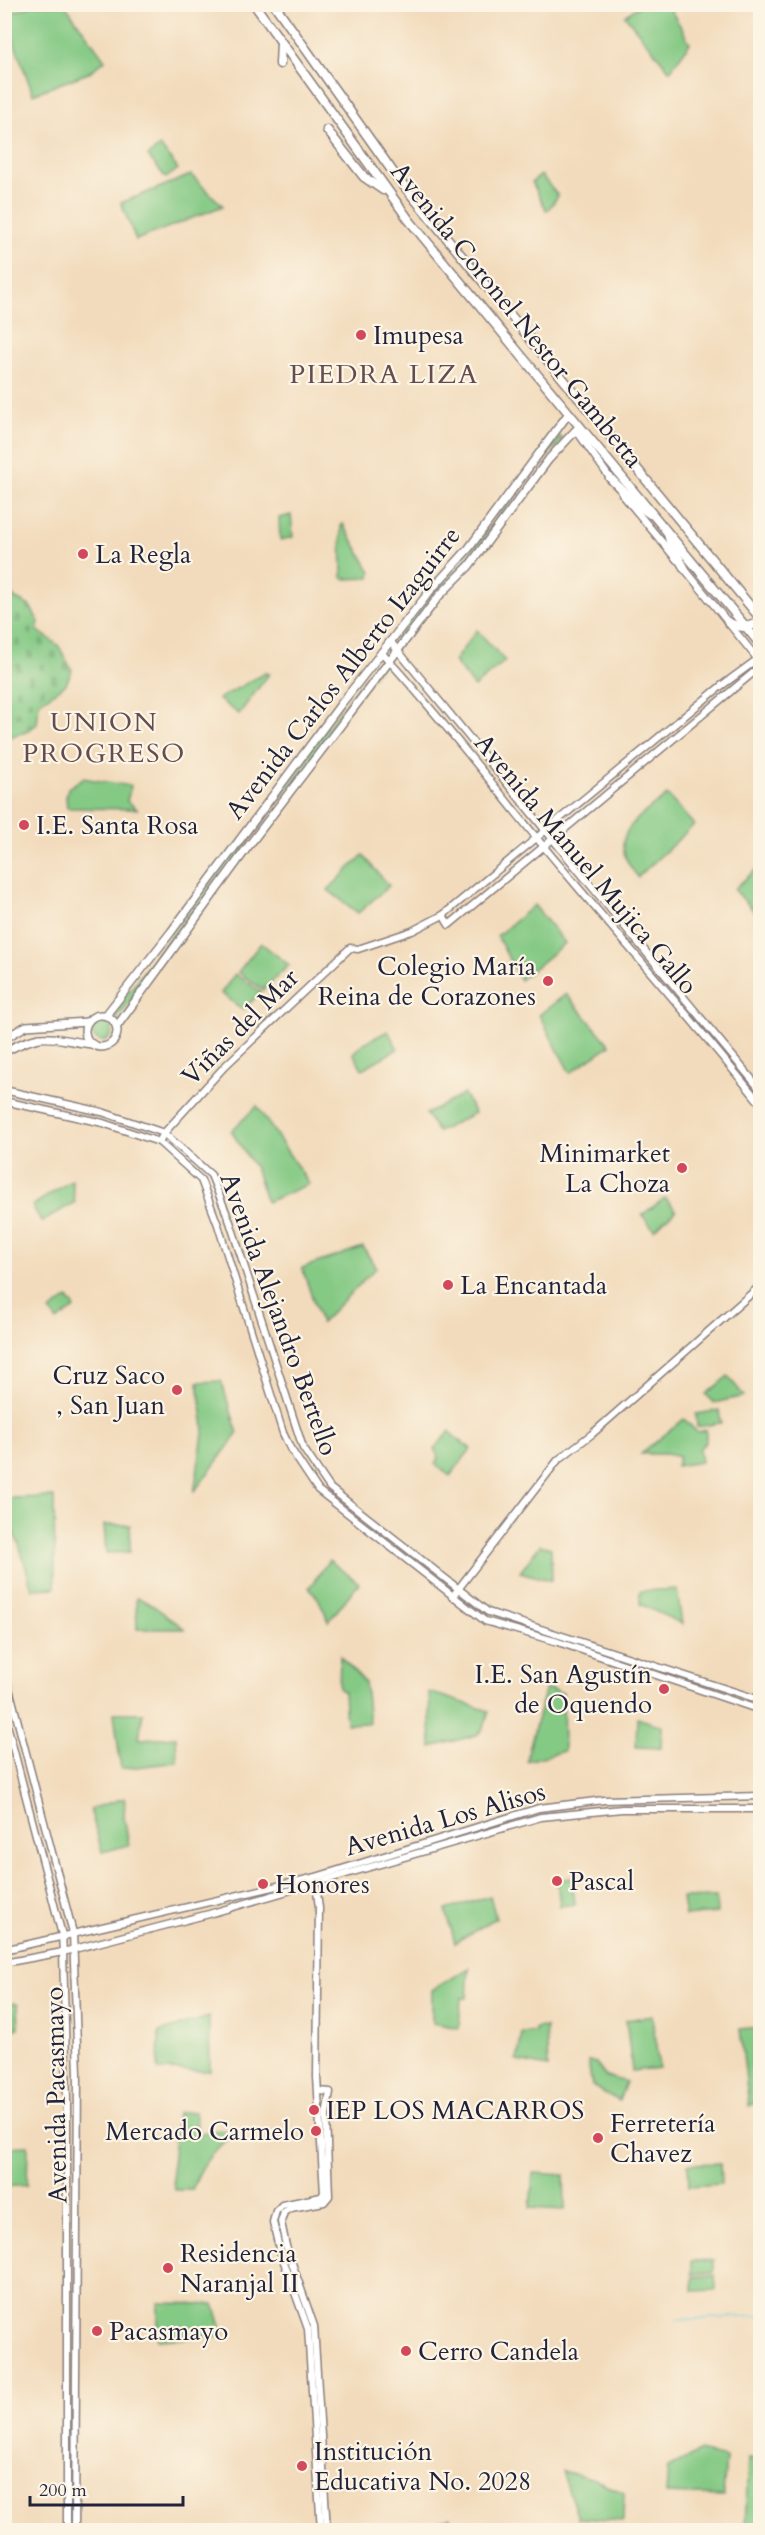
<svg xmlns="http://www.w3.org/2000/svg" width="765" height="2535" font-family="Cardo,serif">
<defs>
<pattern id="cemetery-stones" width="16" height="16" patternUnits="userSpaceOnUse" patternTransform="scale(1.5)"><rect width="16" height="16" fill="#84c984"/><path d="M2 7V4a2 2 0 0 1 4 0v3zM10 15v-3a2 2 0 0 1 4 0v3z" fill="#72ac73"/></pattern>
</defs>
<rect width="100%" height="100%" fill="#fcf5e5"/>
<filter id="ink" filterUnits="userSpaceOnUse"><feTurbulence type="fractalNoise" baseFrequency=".0167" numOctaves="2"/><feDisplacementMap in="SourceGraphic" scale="12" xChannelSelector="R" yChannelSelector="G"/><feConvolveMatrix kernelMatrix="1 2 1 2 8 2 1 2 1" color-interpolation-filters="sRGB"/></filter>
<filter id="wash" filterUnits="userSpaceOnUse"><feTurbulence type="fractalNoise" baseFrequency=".008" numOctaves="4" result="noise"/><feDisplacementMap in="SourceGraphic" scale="24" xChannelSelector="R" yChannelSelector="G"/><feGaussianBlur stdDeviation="1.35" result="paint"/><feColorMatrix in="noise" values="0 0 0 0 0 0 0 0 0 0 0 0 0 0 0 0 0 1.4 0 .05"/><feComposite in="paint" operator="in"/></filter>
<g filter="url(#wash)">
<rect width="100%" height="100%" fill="#f2dbbc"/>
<polygon fill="url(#cemetery-stones)" stroke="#537660" stroke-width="1.5" points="5,581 14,598 30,606 39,622 37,630 58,645 72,670 66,684 39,703 37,724 26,732 5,738"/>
<g fill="#84c984" stroke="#537660" stroke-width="1.5">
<polygon points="33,5 65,5 105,60 88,73 33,94 4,15"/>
<polygon points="640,5 668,5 690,43 670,71 625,16"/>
<polygon points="160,146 178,169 166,178 148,156"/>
<polygon points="191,175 223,206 136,240 121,203"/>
<polygon points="541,175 558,196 548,210 546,210 532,182"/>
<polygon points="560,436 563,440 545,458 473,555 437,594 357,697 117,1019 111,1015 349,698 432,592 469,553"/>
<polygon points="291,515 293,537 280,540 279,518"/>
<polygon points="343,524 371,572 370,578 345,579 342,577 341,526"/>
<polygon points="477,630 505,661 474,687 454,661"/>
<polygon points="265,673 269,674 239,714 218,699"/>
<polygon points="83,778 131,786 127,801 137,809 67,808 66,797 68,788"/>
<path d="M667 795 694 825 638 877C603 836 636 820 667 795Z"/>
<polygon points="363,855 389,886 358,913 328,890"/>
<polygon points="760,866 760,918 734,889"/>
<polygon points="534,905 565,943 520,980 497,936"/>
<polygon points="261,943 289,965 263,990 238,972"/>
<polygon points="235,974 261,992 243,1010 221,993"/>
<polygon points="566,994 610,1045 570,1073 539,1015"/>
<circle cx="102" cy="1031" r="10"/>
<polygon points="388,1031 398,1049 362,1069 353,1053 364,1043"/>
<polygon points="464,1094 475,1113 438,1132 426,1114"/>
<polygon points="257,1106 309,1184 267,1202 255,1168 231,1131"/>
<polygon points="72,1180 75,1202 42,1222 32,1206"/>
<polygon points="665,1198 676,1210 654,1230 642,1215"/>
<polygon points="363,1247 376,1268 321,1323 302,1268"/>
<polygon points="68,1298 75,1308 57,1321 50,1311"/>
<polygon points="728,1376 744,1396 714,1403 706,1394"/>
<polygon points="221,1381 238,1433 194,1492 204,1428 198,1382"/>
<polygon points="719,1410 721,1423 697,1427 696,1414"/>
<polygon points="684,1419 697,1432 706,1430 706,1442 699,1449 701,1462 676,1466 679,1457 667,1454 641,1454"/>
<path d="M450 1431C455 1440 463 1441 471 1449L450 1476 435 1464 439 1458 434 1449Z"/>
<polygon points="54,1497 55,1588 32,1589 19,1544 5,1518 5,1498"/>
<polygon points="104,1525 130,1525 130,1552 106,1553"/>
<polygon points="540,1545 551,1548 552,1581 520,1572"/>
<polygon points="329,1560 359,1583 329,1621 318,1598 309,1588"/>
<polygon points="677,1589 682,1624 640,1604 640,1591"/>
<polygon points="136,1598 148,1602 185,1629 137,1629"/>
<polygon points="340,1656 365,1682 369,1723 346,1724 344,1692 339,1689"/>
<polygon points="546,1688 563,1693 564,1751 527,1761 529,1749"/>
<polygon points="429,1692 489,1711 484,1728 477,1735 431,1747"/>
<polygon points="114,1713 143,1713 139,1739 176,1737 177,1762 121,1769"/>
<polygon points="637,1718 662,1726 661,1748 636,1747"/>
<polygon points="125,1798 124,1817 129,1845 102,1852 90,1809"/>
<polygon points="572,1878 575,1904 560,1906 557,1880"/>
<polygon points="490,1896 496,1918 455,1943 446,1910"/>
<polygon points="716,1897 717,1913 685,1916 682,1898"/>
<polygon points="469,1968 467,1998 461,1998 459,2028 432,2023 432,1990"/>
<polygon points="14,2003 18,2005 19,2028 9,2031 5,2026 5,2005"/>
<polygon points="652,2016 659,2068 632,2071 626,2020"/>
<polygon points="209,2017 210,2071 158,2070 159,2032"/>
<polygon points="546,2027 548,2067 517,2061 522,2033 535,2032 535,2028"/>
<polygon points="760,2027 760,2100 749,2106 740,2029"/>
<polygon points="588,2061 596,2063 605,2076 626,2082 619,2101 592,2086"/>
<path d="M195 2112 198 2133 235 2130 236 2132C214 2149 201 2164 192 2190H174L172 2166 177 2113Z"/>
<polygon points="28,2146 27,2185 5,2187 5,2147"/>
<polygon points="720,2163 721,2184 689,2186 688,2164"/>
<polygon points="533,2173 564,2175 565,2210 530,2208"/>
<polygon points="714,2260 714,2272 692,2274 692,2261"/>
<polygon points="715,2275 716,2290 693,2291 693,2277"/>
<polygon points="158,2303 214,2304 224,2336 158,2340"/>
<polygon points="699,2452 726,2458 723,2496 666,2494 668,2468"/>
<polygon points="748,2459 760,2459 760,2530 745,2530"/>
<polygon points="562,2471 594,2479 624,2493 623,2521 578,2518"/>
<polygon points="451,2517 456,2530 427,2530 427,2526"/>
</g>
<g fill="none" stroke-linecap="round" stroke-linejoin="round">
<polyline stroke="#5dc9d4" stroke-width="1.5" points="677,2320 760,2316"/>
</g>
</g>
<g filter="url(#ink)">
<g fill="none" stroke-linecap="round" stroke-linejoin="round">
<defs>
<g id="secondary">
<polyline points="576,430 612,481"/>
<polyline points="622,494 677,560"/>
<polyline points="684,568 760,662"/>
<polyline points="390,641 611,910 760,1089"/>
<path d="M381 652C444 720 500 795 560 866 626 945 695 1022 760 1103"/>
<polyline points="443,915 449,925 760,667"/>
<polyline points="4,1090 102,1112 164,1133 211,1175 230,1222 303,1448 330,1488 488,1612 760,1700"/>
<polyline points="4,1101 103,1123 159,1142 201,1180 218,1225 283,1433 290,1448 318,1490 485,1621 558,1642 760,1710"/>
<polyline points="159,1142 164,1133 225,1066 350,948 358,949 412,931 443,915 721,686 758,659"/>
<polyline points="452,1597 558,1460 592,1434 760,1286"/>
<polyline points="4,1669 73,1933 78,2073 75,2530"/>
<polyline points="4,1713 62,1935 63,1952 67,2100 67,2530"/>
<polyline points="316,1884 319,1908 317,2077 324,2193 321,2197 282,2205 276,2211 273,2222 279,2248 308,2329 321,2530"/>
<polyline points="4,1950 316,1877 539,1808 604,1800 760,1796"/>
<polyline points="4,1963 63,1952 209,1914 541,1817 622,1809 760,1809"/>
<polyline points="319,2091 330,2092 326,2115 329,2196 324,2202 291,2208 284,2212 281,2222 286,2246 314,2326 327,2530"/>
</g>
<g id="primary">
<circle cx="101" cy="1031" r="16"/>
<polyline points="106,1015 171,932 341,704 430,591 469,548 569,413"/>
<polyline points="117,1026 247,848 398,650 439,596 469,566 549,459 576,430"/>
<polyline points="4,1039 26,1026 87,1022"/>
<path d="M4 1052C47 1029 48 1039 92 1044"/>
</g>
<g id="highway">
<polyline points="254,4 409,220 760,644"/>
<polyline points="274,4 395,175 760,618"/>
<polyline points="280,64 281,43"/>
<polyline points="327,130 364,177 383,190"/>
<polyline points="610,478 636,504 650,514"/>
<polyline points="668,534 671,545 685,569"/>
<path d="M728 622C741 629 747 628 760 622"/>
</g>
</defs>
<use href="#secondary" stroke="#8a7e7c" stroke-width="9"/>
<use href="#primary" stroke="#8a7e7c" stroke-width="10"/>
<use href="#highway" stroke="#8a7e7c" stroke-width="11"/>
<use href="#secondary" stroke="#fff" stroke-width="6"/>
<use href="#primary" stroke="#fff" stroke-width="7"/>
<use href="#highway" stroke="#fff" stroke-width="8"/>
</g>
</g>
<g fill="#d1495b" stroke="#fcf5e5" stroke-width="2">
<circle cx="361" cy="335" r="6"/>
<circle cx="83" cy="554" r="6"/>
<circle cx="24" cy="825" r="6"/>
<circle cx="548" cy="981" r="6"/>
<circle cx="682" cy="1168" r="6"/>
<circle cx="448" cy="1285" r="6"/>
<circle cx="177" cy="1390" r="6"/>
<circle cx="664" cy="1689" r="6"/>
<circle cx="557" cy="1881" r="6"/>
<circle cx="263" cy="1884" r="6"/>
<circle cx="314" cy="2110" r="6"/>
<circle cx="316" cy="2131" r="6"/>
<circle cx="598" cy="2138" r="6"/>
<circle cx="168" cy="2268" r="6"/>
<circle cx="97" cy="2331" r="6"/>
<circle cx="406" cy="2351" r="6"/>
<circle cx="302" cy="2466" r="6"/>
</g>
<g text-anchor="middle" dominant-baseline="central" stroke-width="4.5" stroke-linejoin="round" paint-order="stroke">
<g font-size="26" fill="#22223b" stroke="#fcf5e5">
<text transform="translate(517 315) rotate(51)">Avenida Coronel Nestor Gambetta</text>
<text transform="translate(343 673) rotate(-52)">Avenida Carlos Alberto Izaguirre</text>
<text transform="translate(586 864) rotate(50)">Avenida Manuel Mujica Gallo</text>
<text transform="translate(240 1027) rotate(-45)">Viñas del Mar</text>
<text transform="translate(279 1314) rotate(70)">Avenida Alejandro Bertello</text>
<text transform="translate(445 1819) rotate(-16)">Avenida Los Alisos</text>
<text transform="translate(56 2095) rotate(-91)">Avenida Pacasmayo</text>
</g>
<g font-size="26" fill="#22223b" stroke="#fcf5e5" text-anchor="start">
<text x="373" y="335">Imupesa</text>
<text x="95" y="554">La Regla</text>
<text x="36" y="825">I.E. Santa Rosa</text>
<text x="536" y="966" text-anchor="end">Colegio María<tspan x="536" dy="30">Reina de Corazones</tspan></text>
<text x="670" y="1153" text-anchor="end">Minimarket<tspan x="670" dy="30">La Choza</tspan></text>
<text x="460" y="1285">La Encantada</text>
<text x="165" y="1375" text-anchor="end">Cruz Saco<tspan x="165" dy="30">, San Juan</tspan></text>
<text x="652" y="1674" text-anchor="end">I.E. San Agustín<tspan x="652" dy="30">de Oquendo</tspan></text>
<text x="569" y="1881">Pascal</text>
<text x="275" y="1884">Honores</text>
<text x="326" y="2110">IEP LOS MACARROS</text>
<text x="610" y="2123">Ferretería<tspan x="610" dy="30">Chavez</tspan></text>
<text x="304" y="2131" text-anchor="end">Mercado Carmelo</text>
<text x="180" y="2253">Residencia<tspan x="180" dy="30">Naranjal II</tspan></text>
<text x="109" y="2331">Pacasmayo</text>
<text x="418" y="2351">Cerro Candela</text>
<text x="314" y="2451">Institución<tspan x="314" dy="30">Educativa No. 2028</tspan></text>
</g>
<g font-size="27" letter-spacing="1.5" fill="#644c51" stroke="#fcf5e5">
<text x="384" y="374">PIEDRA LIZA</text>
<text x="104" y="722">UNION<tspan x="104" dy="31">PROGRESO</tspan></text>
</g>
</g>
<rect width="765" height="2535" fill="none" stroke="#fcf5e5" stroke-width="24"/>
<path d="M30 2496v9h153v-9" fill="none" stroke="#22223b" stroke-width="3"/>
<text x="39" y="2496" font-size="18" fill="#22223b" stroke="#fcf5e5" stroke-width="4.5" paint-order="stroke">200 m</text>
</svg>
